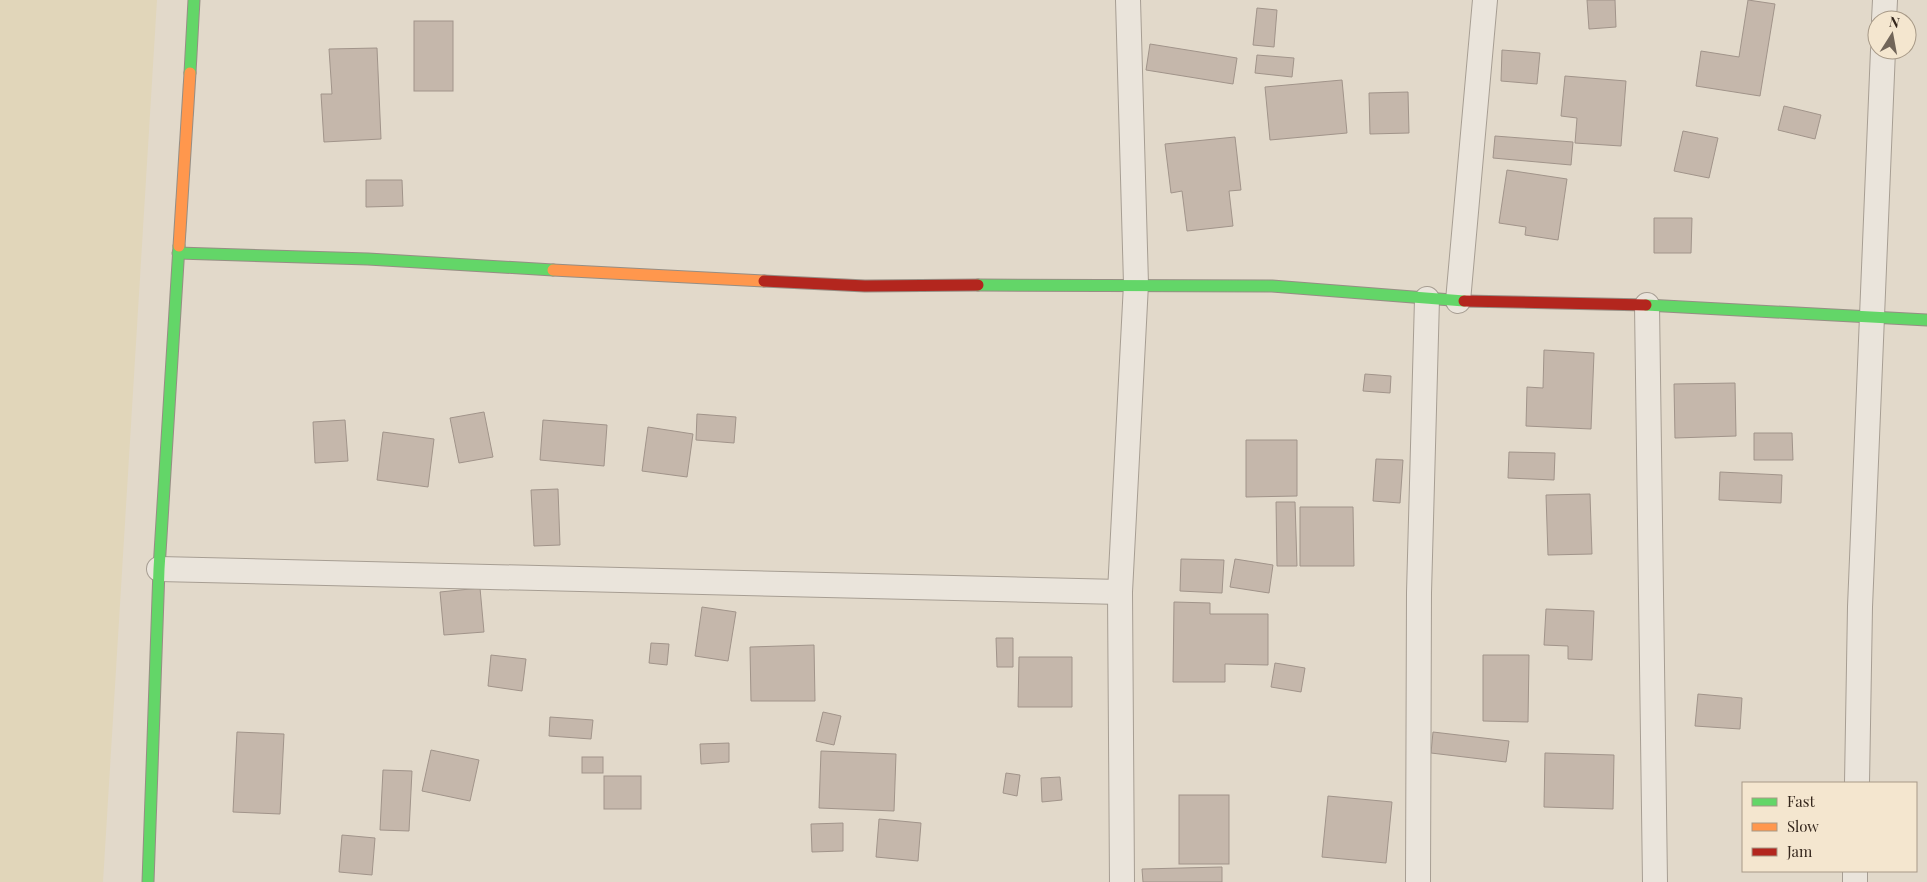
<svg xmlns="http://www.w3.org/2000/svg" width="1927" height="882" font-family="'Playfair Display',serif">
<rect width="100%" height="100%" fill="#e2d9ca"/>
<polygon fill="#e1d6ba" points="0,0 157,0 103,882 0,882"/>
<g fill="#c5b7ab" stroke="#a1948a">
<polygon points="1587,0 1615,0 1616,27 1589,29"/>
<polygon points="1748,0 1775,4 1760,96 1696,86 1701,51 1739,57"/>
<polygon points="1257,8 1277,10 1274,47 1253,45"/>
<rect x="414" y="21" width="39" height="70"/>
<polygon points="1150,44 1237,58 1233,84 1146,70"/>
<polygon points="377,48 381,139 324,142 321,94 332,94 329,49"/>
<polygon points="1502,50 1540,53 1537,84 1501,81"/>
<polygon points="1257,55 1294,58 1292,77 1255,73"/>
<polygon points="1565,76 1626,81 1621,146 1575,143 1577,118 1561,116"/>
<polygon points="1342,80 1347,133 1270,140 1265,87"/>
<polygon points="1408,92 1409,133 1370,134 1369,93"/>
<polygon points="1784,106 1821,115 1815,139 1778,130"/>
<polygon points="1683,131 1718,138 1709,178 1674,171"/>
<polygon points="1495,136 1573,142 1571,165 1493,158"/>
<polygon points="1235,137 1241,190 1229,191 1233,226 1187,231 1182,191 1171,193 1165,144"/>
<polygon points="1507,170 1567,179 1558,240 1525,235 1526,227 1499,223"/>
<polygon points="366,180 402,180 403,206 366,207"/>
<polygon points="1654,218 1692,218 1691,253 1654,253"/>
<polygon points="1544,350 1594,353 1591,429 1526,426 1527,387 1543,388"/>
<polygon points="1365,374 1391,376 1390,393 1363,391"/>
<polygon points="1735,383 1736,436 1675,438 1674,384"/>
<polygon points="484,412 493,457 459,463 450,418"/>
<polygon points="697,414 736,417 734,443 696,440"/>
<polygon points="345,420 348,461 315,463 313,422"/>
<polygon points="543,420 607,425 604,466 540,460"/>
<polygon points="648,427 693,434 687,477 642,471"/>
<polygon points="383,432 434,439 428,487 377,480"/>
<polygon points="1754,433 1792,433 1793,460 1754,460"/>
<polygon points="1246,440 1297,440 1297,496 1246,497"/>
<polygon points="1509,452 1555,453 1554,480 1508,478"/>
<polygon points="1376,459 1403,460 1400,503 1373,501"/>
<polygon points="1720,472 1782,475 1781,503 1719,500"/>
<polygon points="558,489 560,545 534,546 531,490"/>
<polygon points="1590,494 1592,554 1548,555 1546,495"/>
<polygon points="1276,502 1295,502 1297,566 1277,566"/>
<polygon points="1300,507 1353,507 1354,566 1300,566"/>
<polygon points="1181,559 1224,560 1222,593 1180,591"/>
<polygon points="1235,559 1273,565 1269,593 1230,587"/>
<polygon points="480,588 484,632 444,635 440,592"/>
<polygon points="1174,602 1210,603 1210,614 1268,614 1268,665 1225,664 1225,682 1173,682"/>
<polygon points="702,607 736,612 728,661 695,656"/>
<polygon points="1546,609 1594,611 1592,660 1568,659 1568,646 1544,645"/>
<polygon points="996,638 1013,638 1013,667 997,667"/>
<polygon points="651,643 669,644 667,665 649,663"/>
<polygon points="814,645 815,701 751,701 750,647"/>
<polygon points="491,655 526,659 522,691 488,686"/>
<polygon points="1483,655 1529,655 1528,722 1483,721"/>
<polygon points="1019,657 1072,657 1072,707 1018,707"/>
<polygon points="1275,663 1305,668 1301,692 1271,687"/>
<polygon points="1698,694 1742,698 1740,729 1695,726"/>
<polygon points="823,712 841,716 834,745 816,741"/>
<polygon points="550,717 593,720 591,739 549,736"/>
<polygon points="237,732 284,734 280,814 233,812"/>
<polygon points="1433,732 1509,741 1506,762 1431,753"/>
<polygon points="729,743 729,762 701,764 700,744"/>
<polygon points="431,750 479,760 470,801 422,791"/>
<polygon points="821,751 896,754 894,811 819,808"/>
<polygon points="1545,753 1614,755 1613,809 1544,807"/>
<rect x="582" y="757" width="21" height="16"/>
<polygon points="383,770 412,771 409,831 380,830"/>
<polygon points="1006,773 1020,775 1017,796 1003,793"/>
<rect x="604" y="776" width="37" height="33"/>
<polygon points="1060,777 1062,800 1042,802 1041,778"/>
<rect x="1179" y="795" width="50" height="69"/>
<polygon points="1328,796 1392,802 1386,863 1322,857"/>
<polygon points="879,819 921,823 918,861 876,857"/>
<polygon points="843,823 843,851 812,852 811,824"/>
<polygon points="342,835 375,838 372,875 339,872"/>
<polygon points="1222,867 1222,882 1143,882 1142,869"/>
</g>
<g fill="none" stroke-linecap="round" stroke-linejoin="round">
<defs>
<g id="street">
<polyline points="1884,20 1885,0"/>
<polyline points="1458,301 1485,0"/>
<polyline points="1647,305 1655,882"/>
<polyline points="159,569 1120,592"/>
<polyline points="1857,783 1860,607 1883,50"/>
<polyline points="1122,882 1120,592 1136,284 1128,0"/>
<polyline points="1418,882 1419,593 1427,299"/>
<polyline points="1855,882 1855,871"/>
</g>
<g id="fast">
<polyline points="190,73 194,0"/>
<polyline points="178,253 368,259 553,270"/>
<polyline points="978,285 1272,286 1464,301"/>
<polyline points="1646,305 1927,320"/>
<polyline points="148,882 159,569 179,246"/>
</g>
<g id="slow">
<polyline points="179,246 190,73"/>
<polyline points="553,270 764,281"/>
</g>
<g id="jam">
<polyline points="764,281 865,286 978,285"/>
<polyline points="1464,301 1646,305"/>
</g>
</defs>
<use href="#street" stroke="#a79e93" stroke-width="26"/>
<use href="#fast" stroke="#968e84" stroke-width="13"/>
<use href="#slow" stroke="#968e84" stroke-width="13"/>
<use href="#jam" stroke="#968e84" stroke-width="13"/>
<use href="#street" stroke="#eae4db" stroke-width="24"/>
<use href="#fast" stroke="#63d668" stroke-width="11"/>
<use href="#slow" stroke="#ff974d" stroke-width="11"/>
<use href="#jam" stroke="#b3261e" stroke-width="11"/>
</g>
<rect x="1742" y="782" width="175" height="90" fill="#f4e6cf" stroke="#a79987"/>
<rect x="1752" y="798" width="25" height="8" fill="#63d668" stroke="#a79987"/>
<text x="1787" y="807" font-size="15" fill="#34261c">Fast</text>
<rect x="1752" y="823" width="25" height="8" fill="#ff974d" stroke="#a79987"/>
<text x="1787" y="832" font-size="15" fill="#34261c">Slow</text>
<rect x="1752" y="848" width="25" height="8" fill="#b3261e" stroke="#a79987"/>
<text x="1787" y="857" font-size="15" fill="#34261c">Jam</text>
<g transform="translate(1892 35) rotate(11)"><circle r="24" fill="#f4e6cf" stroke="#a79987"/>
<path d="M0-4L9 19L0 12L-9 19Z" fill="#716559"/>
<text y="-8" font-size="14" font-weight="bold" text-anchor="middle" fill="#34261c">N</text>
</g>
</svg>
